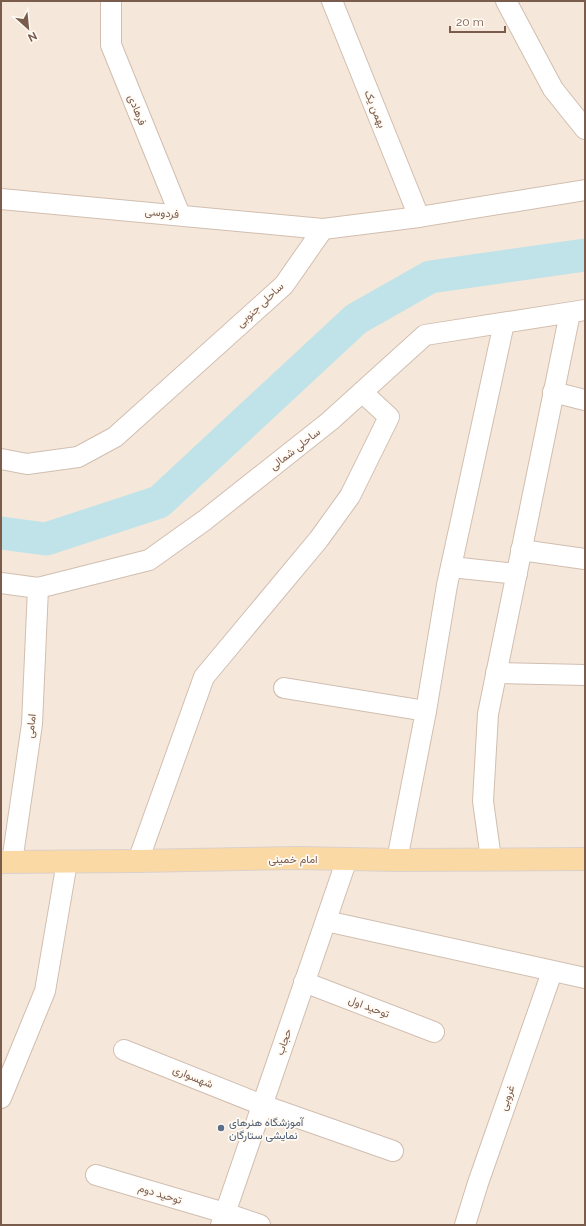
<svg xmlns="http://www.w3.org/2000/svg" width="586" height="1226" font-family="Raleway,Vazirmatn,sans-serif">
<rect width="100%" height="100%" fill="#fdf6ec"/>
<rect fill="#f5e8da" x="1" y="1" width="584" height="1224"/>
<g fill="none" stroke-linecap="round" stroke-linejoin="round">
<polyline stroke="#bfe3e8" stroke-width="33" points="1,533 46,539 159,502 356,319 430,277 585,255"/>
<defs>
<g id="minor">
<polyline points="111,1 111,45 180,215"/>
<polyline points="332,1 419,217"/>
<polyline points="506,1 553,89 585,129"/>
<polyline points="1,199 323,229 419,217 585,190"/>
<polyline points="553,392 585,400"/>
<polyline points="1,459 27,464 78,457 115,437 284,285 323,229"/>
<polyline points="521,550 585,559"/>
<polyline points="451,567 517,574"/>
<polyline points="1,583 38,588 149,560 205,520 330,421 425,335 585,310"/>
<polyline points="496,673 585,675"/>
<polyline points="284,688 426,711"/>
<polyline points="491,859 483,801 488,714 570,313"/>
<polyline points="397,860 426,711 447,585 504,323"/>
<polyline points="138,861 204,677 319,539 350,496 389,417 362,392"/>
<polyline points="12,862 32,724 38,588"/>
<polyline points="326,921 585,978"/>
<polyline points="304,982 434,1032"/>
<polyline points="124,1050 262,1105 393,1151"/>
<polyline points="1,1098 45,991 67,862"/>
<polyline points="96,1175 225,1213 260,1225"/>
<polyline points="221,1225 347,859"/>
<polyline points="465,1225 478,1183 552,972"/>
</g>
<polyline id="major" points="1,862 138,861 299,858 397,860 585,859"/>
</defs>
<use href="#minor" stroke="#d1beb0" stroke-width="22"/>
<use href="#major" stroke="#dad1cd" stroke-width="24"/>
<use href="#minor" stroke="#fff" stroke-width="20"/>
<use href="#major" stroke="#fbd9a5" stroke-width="22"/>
</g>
<circle fill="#5c6f8a" stroke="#fffaf3" stroke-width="1.5" cx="221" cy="1128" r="4"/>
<g text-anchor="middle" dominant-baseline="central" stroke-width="3.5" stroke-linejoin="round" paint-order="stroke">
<g font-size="11" fill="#7a5c4d" stroke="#fffaf3">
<text transform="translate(375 109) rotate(68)">بهمن یک</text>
<text transform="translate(137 110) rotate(68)">فرهادی</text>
<text transform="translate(162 213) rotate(5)">فردوسی</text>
<text transform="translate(260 305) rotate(-43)">ساحلی جنوبی</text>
<text transform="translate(295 449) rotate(-38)">ساحلی شمالی</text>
<text transform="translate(31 726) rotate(-84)">امامی</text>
<text x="293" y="859">امام خمینی</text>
<text transform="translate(369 1007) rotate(21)">توحید اول</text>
<text transform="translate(284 1042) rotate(-71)">حجاب</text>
<text transform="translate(193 1077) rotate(22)">شهسواری</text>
<text transform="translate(507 1098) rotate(-71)">غروبی</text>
<text transform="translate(160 1194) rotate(17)">توحید دوم</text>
</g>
<g font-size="11" fill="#4e5e75" stroke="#fffaf3" text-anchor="start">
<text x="229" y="1122">آموزشگاه هنرهای<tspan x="229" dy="13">نمایشی ستارگان</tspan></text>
</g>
</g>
<rect width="586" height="1226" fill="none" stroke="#7a5c4d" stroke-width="4"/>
<g transform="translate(28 28) rotate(153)" stroke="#fffaf3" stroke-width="3" paint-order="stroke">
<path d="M0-3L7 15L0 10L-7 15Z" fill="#7a5c4d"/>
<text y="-6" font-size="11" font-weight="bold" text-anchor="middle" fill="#7a5c4d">N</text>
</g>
<path d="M450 26v6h55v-6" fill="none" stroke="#7a5c4d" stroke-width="2"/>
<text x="456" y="26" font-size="12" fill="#7a5c4d" stroke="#fffaf3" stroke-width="3" paint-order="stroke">20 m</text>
</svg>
